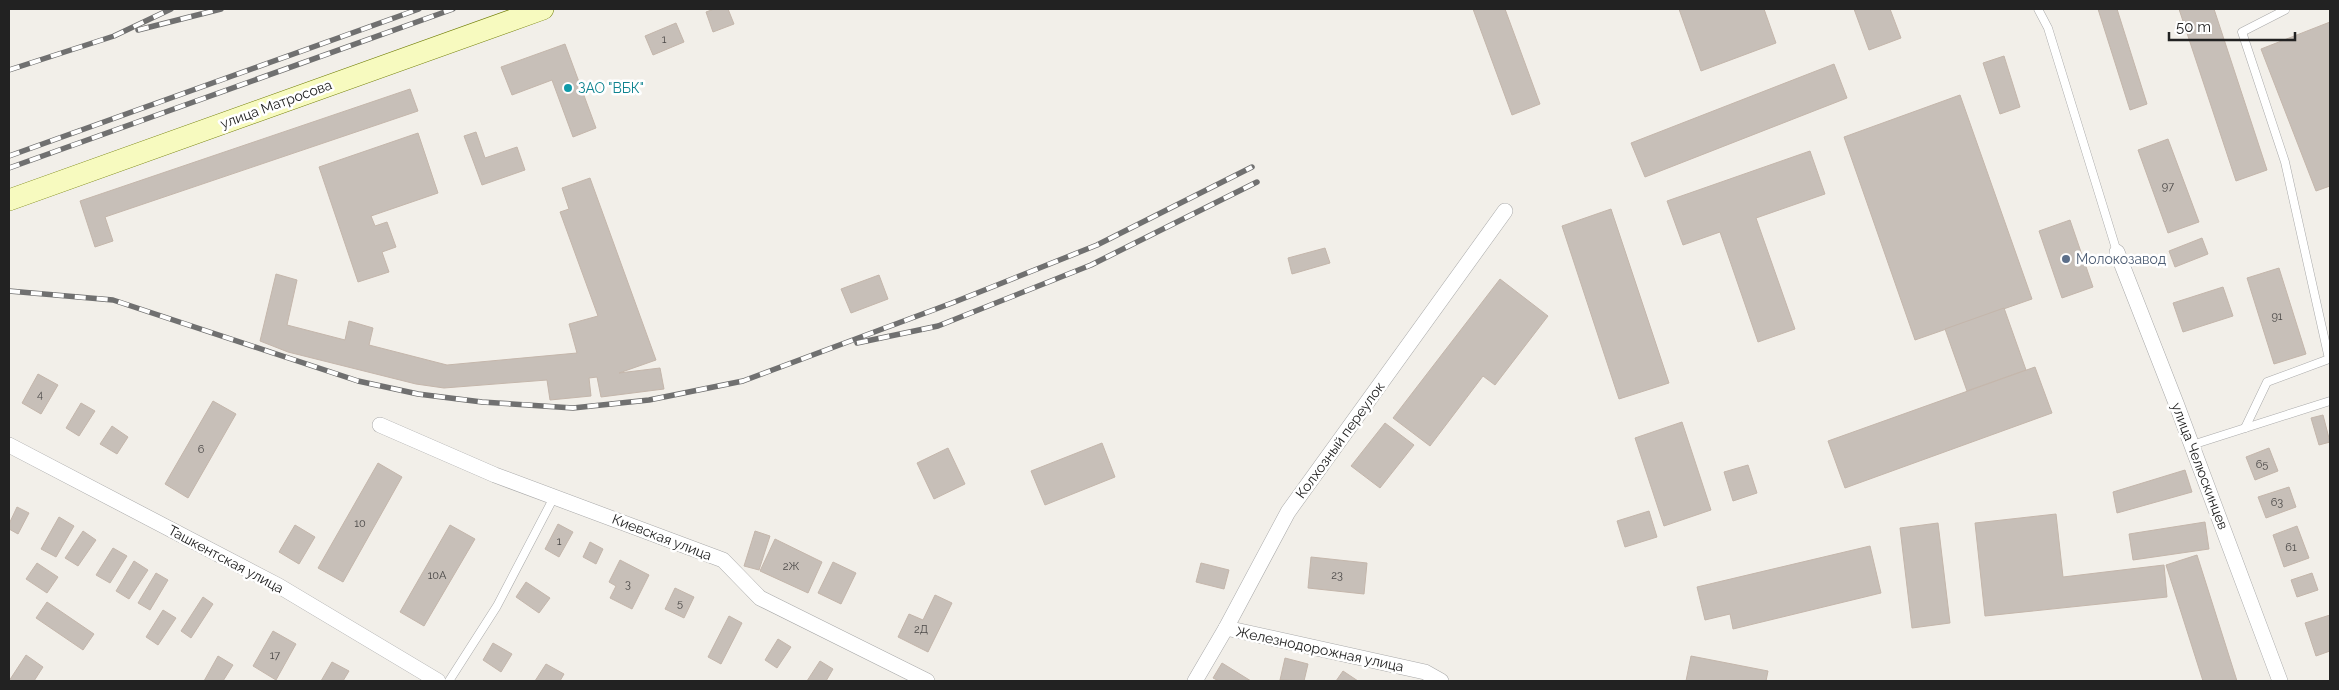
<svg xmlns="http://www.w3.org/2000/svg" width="2339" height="690" font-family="Raleway,sans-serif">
<rect width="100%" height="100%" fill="#f2efe9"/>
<g fill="#c7bfb8" stroke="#c4b6ab">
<polygon points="714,9 728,9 734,24 713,32 706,12"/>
<polygon points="1473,9 1505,9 1540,104 1512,115"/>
<polygon points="1679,9 1764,9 1776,43 1701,71"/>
<polygon points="1854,9 1890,9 1901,38 1869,50"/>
<polygon points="2098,9 2117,9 2147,104 2130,110"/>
<polygon points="2179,9 2214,9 2267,170 2236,181"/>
<polygon points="2330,22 2330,186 2316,191 2261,49"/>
<polygon points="676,23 684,42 653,55 645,36"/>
<polygon points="565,44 596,128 573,137 552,80 512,95 501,67"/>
<polygon points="2004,56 2020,107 2000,114 1983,63"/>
<polygon points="1834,64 1847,98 1645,177 1631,143"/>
<polygon points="410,89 418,111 105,217 113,241 95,247 80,201"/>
<polygon points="1960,95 2032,299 1915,340 1844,137"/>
<polygon points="476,132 485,158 517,147 525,170 482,185 464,136"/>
<polygon points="418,133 438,193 371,216 375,226 387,222 396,247 382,252 389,272 358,282 319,167"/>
<polygon points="2168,139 2199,222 2168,233 2138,150"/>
<polygon points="1810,151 1825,194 1756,218 1795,329 1758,342 1720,232 1683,245 1667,201"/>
<polygon points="590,178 656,360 619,373 660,368 664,389 601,397 597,377 589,378 591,396 550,400 547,380 444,388 416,384 288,352 260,341 276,274 297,280 287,325 345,340 349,321 373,328 369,345 447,365 577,353 569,324 598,316 560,212 569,209 562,188"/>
<polygon points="1611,209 1669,383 1619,399 1562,226"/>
<polygon points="2070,220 2093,287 2062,298 2039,231"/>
<polygon points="2202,238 2208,254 2175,267 2169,251"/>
<polygon points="1325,248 1330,263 1292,274 1288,258"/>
<polygon points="2279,268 2306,354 2274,364 2247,278"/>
<polygon points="879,275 888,299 851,313 841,289"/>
<polygon points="1500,279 1548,316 1495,385 1483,376 1430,446 1393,418"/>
<polygon points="2223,287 2233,316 2183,332 2173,303"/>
<polygon points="2004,308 2026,370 1967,391 1945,329"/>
<polygon points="2035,367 2052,413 1845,488 1828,441"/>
<polygon points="38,374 58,385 41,414 22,403"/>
<polygon points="213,401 236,414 188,498 165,484"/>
<polygon points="81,403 95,411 79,436 66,428"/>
<polygon points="2323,415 2330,442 2319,445 2311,418"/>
<polygon points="1682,422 1711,510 1664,526 1635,438"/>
<polygon points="1385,423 1414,445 1380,488 1351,466"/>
<polygon points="112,426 128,437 117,454 100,444"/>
<polygon points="1102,443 1115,477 1045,505 1031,471"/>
<polygon points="948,448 965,484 934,499 917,463"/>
<polygon points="2269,448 2278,471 2255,480 2246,457"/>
<polygon points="378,463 402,477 343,582 318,568"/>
<polygon points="1748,465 1757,493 1733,501 1724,472"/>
<polygon points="2185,470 2192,492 2117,513 2113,492"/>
<polygon points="2289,487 2296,507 2266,518 2258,497"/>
<polygon points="17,507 29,513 18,534 9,529 9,524"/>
<polygon points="1649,511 1657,537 1625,547 1617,521"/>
<polygon points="2056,514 2063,577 2164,565 2167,597 1985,616 1975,523"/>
<polygon points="59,517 74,526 56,557 41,549"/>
<polygon points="2205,522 2209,549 2133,560 2129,534"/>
<polygon points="1938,523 1950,623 1912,628 1900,528"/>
<polygon points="558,524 573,532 559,557 545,549"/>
<polygon points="295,525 315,537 299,564 279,552"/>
<polygon points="450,525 475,539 424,626 400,612"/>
<polygon points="2297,526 2309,558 2284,567 2273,535"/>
<polygon points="83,531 96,540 78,566 65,558"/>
<polygon points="755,531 770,536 759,570 744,566"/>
<polygon points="775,539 822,562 808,593 760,571"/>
<polygon points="590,542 603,549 596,564 583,557"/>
<polygon points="1870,546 1881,593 1733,629 1730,614 1705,620 1697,587"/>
<polygon points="113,548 127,556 110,583 96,575"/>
<polygon points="2197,555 2237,681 2203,681 2166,565"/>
<polygon points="1311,557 1367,563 1364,594 1308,588"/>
<polygon points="620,560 649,575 632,609 610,598 616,586 609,582"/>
<polygon points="134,561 148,570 129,599 116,591"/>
<polygon points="833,562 856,573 841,604 818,593"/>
<polygon points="37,563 58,577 47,593 26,579"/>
<polygon points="1201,563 1229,570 1224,589 1196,582"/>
<polygon points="156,573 168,580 150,610 138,603"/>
<polygon points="2312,573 2318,590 2297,597 2291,580"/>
<polygon points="526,582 550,598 539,613 516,597"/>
<polygon points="675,588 694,597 684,618 665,609"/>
<polygon points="935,595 952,603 928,652 898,637 909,614 923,620"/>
<polygon points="203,597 213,604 191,638 181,631"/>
<polygon points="47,602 94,634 83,650 36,618"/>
<polygon points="163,610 176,618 158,645 146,637"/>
<polygon points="2330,615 2330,651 2316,656 2305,623"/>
<polygon points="729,616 742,623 721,664 708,657"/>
<polygon points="273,631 296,644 276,680 253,666"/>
<polygon points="778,639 791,647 777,668 765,660"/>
<polygon points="493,643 512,654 501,672 483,660"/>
<polygon points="26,655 43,667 34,681 9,681"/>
<polygon points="218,656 233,665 223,681 204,681"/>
<polygon points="1691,656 1768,671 1766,681 1686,681"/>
<polygon points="1285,658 1308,664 1304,681 1280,680"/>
<polygon points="820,661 833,669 826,681 807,681"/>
<polygon points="332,662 349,671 343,681 321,681"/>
<polygon points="1222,663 1251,681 1219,681 1213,678"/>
<polygon points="546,664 564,674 560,681 535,681"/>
<polygon points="1343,671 1358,681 1336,681"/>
</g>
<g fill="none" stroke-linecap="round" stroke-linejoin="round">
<defs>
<g id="lane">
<polyline points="2038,9 2048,28 2117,252"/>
<polyline points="2245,428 2267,382 2329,359 2285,162 2242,32 2285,10"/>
<polyline points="2192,445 2330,401"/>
<polyline points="449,681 497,606 554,497"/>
</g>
<g id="street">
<polyline points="2117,252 2176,403 2280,681"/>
<polyline points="380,425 495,475 723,560 760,598 927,681"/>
<polyline points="9,445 279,586 438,681"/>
<polyline points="1226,628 1425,672 1441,681"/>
<polyline points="1195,681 1226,628 1288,512 1505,211"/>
</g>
<polyline id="secondary" points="9,200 543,9"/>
</defs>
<use href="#lane" stroke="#a9a9a9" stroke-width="9"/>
<use href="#street" stroke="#a9a9a9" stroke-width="16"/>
<use href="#secondary" stroke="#707d05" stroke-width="22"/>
<use href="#lane" stroke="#fff" stroke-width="8"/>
<use href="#street" stroke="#fff" stroke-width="15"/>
<use href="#secondary" stroke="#f7fabf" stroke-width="21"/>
<defs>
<g id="rail">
<polyline points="138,30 221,9"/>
<polyline points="9,70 114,36 171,9"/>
<polyline points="9,156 419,9"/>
<polyline points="9,168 453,9"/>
<polyline points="9,291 113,300 358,381 418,394 482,402 573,408 649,400 743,381 952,303 1097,245 1252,167"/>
<polyline points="857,343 938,326 1091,265 1257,182"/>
</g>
</defs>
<use href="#rail" stroke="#707070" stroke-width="5.5"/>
<use href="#rail" stroke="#fff" stroke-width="4" stroke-dasharray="11" stroke-linecap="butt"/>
</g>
<circle fill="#0f9aa8" stroke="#fff" stroke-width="2" cx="568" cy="88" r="5"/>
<circle fill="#5c6f8a" stroke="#fff" stroke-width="2" cx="2066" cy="259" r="5"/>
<g text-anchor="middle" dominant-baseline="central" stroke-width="5" stroke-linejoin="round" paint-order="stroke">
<g font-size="11" fill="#4b4948">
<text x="664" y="39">1</text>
<text x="2168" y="186">97</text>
<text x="2277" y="316">91</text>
<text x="40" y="394">4</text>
<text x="201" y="449">6</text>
<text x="2262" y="464">65</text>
<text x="2277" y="502">63</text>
<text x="360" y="523">10</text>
<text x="559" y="541">1</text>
<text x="2291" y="547">61</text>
<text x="791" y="566">2Ж</text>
<text x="437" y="575">10А</text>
<text x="1337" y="575">23</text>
<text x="628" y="584">3</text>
<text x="680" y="603">5</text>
<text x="921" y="629">2Д</text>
<text x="275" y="655">17</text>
</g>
<g font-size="14" fill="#0d838f" stroke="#fff" text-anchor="start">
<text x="578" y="88">ЗАО "ВБК"</text>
</g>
<g font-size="14" fill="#222" stroke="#fff">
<text transform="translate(276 104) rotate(-20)">улица Матросова</text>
<text transform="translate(1340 440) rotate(-54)">Колхозный переулок</text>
<text transform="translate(2200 466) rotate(69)">улица Челюскинцев</text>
<text transform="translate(662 537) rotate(21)">Киевская улица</text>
<text transform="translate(226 559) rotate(28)">Ташкентская улица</text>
<text transform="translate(1320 649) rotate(12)">Железнодорожная улица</text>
</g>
<g font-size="14" fill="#4e5e75" stroke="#fff" text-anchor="start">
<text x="2076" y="259">Молокозавод</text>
</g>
</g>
<rect width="2339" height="690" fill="none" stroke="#222222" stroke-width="20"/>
<path d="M2169 32v8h126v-8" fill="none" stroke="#222222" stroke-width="2.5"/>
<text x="2176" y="32" font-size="15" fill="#222222" stroke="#ffffff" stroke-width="4" paint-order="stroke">50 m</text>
</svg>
